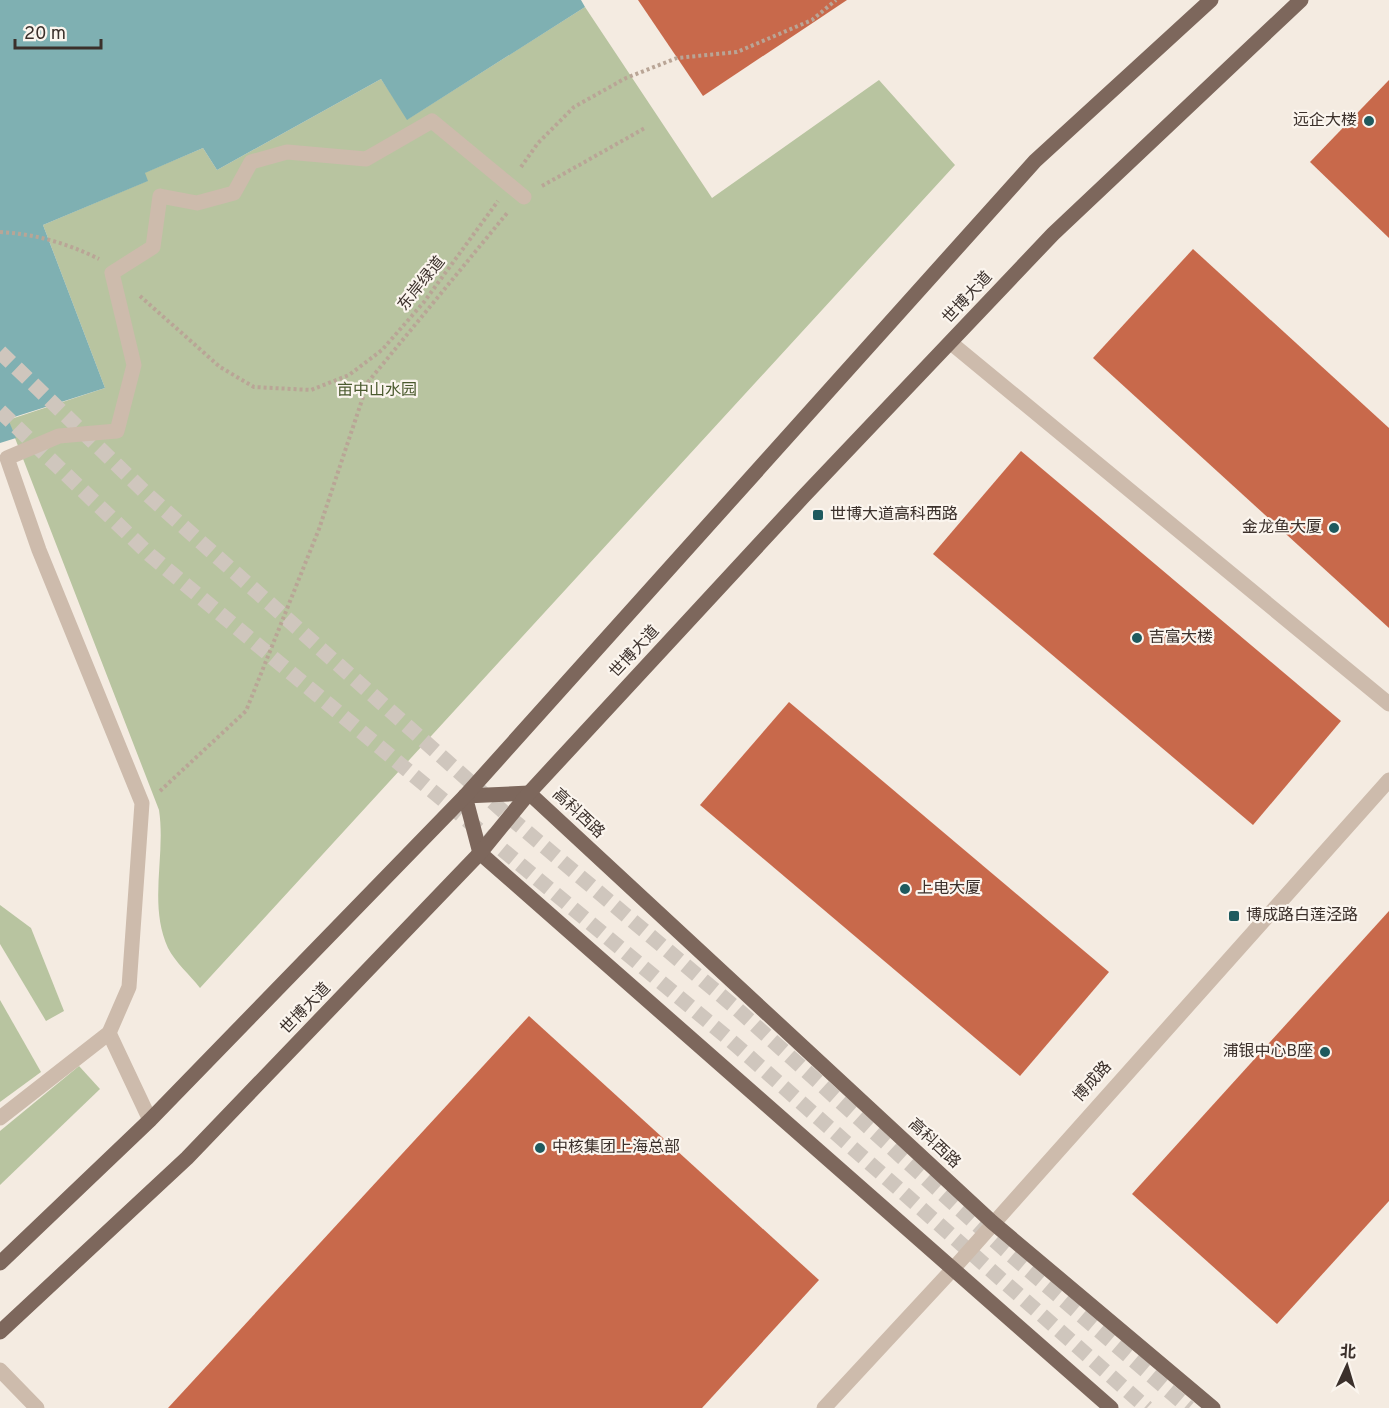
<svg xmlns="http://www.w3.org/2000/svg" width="1389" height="1408" font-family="Overpass,'Noto Sans SC',sans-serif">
<rect width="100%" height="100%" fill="#f4ebe1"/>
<g fill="#b8c4a0">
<path d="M585 7 712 198 879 80 955 165 200 988C190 975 175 962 168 948 148 904 166 856 159 810L8 420 105 388 43 225 147 181 144 173 203 148 217 170 381 79 408 119Z"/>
<polygon points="0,905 31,928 64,1011 46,1021 0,944"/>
<polygon points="0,1000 41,1072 0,1102"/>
<polygon points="79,1066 100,1089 0,1185 0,1131"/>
</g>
<polygon fill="#7fb0b2" points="0,0 581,0 585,7 407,120 381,79 217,170 203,148 145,173 148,181 43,225 105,388 8,419 16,438 0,443"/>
<g fill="#c8694b">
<polygon points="638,0 847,0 703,96"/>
<polygon points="1389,80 1389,238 1310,162"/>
<polygon points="1193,249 1389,428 1389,628 1093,358"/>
<polygon points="1021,451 1341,721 1253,825 933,554"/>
<polygon points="789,702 1109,972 1020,1076 700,805"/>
<polygon points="1389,911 1389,1201 1277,1324 1132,1194"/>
<polygon points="529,1016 819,1280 702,1408 168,1408"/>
</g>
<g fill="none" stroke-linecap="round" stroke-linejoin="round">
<g stroke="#cfc6bd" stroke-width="15" stroke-dasharray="15 8" stroke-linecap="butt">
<polyline points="0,352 149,496 514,821 736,1008 1004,1249 1189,1408"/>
<polyline points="0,411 150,555 729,1039 1147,1408"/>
</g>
<g stroke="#b9a596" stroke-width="4" stroke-dasharray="3 3" stroke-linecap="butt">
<polyline points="521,167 538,143 574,107 626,78 677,58 737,52 812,20 836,0"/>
<polyline points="542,186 645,128"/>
<path d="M0 232C35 234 67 243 99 259"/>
<polyline points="140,296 220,367 254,387 311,390 349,375 382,350 424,302 498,201"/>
<polyline points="160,791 246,711 319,529 368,382 508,212"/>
</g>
<g stroke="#cdbbac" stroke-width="15">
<polyline points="951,343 1389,704"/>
<polyline points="109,1033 150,1120"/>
<polyline points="0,1118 109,1033 129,987 142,803 39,550 7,458 59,436 117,431 134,365 112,273 153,247 160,196 197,203 234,193 251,162 287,152 366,159 432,121 524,197"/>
<polyline points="0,1370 37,1408"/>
<polyline points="824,1408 953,1269 1389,780"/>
</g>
<g stroke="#7d675c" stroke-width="15">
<polyline points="465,796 529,793 992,1222 1213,1408"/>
<polyline points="465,796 480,853 1111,1408"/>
<polyline points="0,1263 150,1120 465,796 1035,161 1211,0"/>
<polyline points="0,1332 187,1158 480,853 529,793 803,497 1053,234 1301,0"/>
</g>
</g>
<g fill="#1f5a5e" stroke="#fbf5ee" stroke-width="2">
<circle cx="1369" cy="121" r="6"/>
<rect x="812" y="509" width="12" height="12" rx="3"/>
<circle cx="1334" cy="528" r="6"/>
<circle cx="1137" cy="638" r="6"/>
<circle cx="905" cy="889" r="6"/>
<rect x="1228" y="910" width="12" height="12" rx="3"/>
<circle cx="1325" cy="1052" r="6"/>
<circle cx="540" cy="1148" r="6"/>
</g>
<g text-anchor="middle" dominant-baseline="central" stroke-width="4.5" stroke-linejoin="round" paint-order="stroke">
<g font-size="16" fill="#3b302b" stroke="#fbf5ee" text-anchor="start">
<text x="1357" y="121" text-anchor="end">远企大楼</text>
<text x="830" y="515">世博大道高科西路</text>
<text x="1322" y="528" text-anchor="end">金龙鱼大厦</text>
<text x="1149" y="638">吉富大楼</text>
<text x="917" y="889">上电大厦</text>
<text x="1246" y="916">博成路白莲泾路</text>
<text x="1313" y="1052" text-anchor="end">浦银中心B座</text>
<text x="552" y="1148">中核集团上海总部</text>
</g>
<g font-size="16" fill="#3b302b" stroke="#fbf5ee">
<text transform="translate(422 284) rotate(-51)">东岸绿道</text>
<text transform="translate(968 298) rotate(-47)">世博大道</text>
<text transform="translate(635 652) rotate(-47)">世博大道</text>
<text transform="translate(578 814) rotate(43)">高科西路</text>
<text transform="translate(306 1009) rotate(-46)">世博大道</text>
<text transform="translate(1093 1082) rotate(-48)">博成路</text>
<text transform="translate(934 1144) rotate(43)">高科西路</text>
</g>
<g font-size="16" fill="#4a5a2e" stroke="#fbf5ee">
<text x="377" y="391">亩中山水园</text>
</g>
</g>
<g transform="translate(1347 1366) rotate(4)" stroke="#fbf5ee" stroke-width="4.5" paint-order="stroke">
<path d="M0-4.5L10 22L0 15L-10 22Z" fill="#3b302b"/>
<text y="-9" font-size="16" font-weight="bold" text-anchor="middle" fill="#3b302b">北</text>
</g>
<path d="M15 39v9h86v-9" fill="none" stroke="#3b302b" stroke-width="3"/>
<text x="24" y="39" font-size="18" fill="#3b302b" stroke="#fbf5ee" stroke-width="4.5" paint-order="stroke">20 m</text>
</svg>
